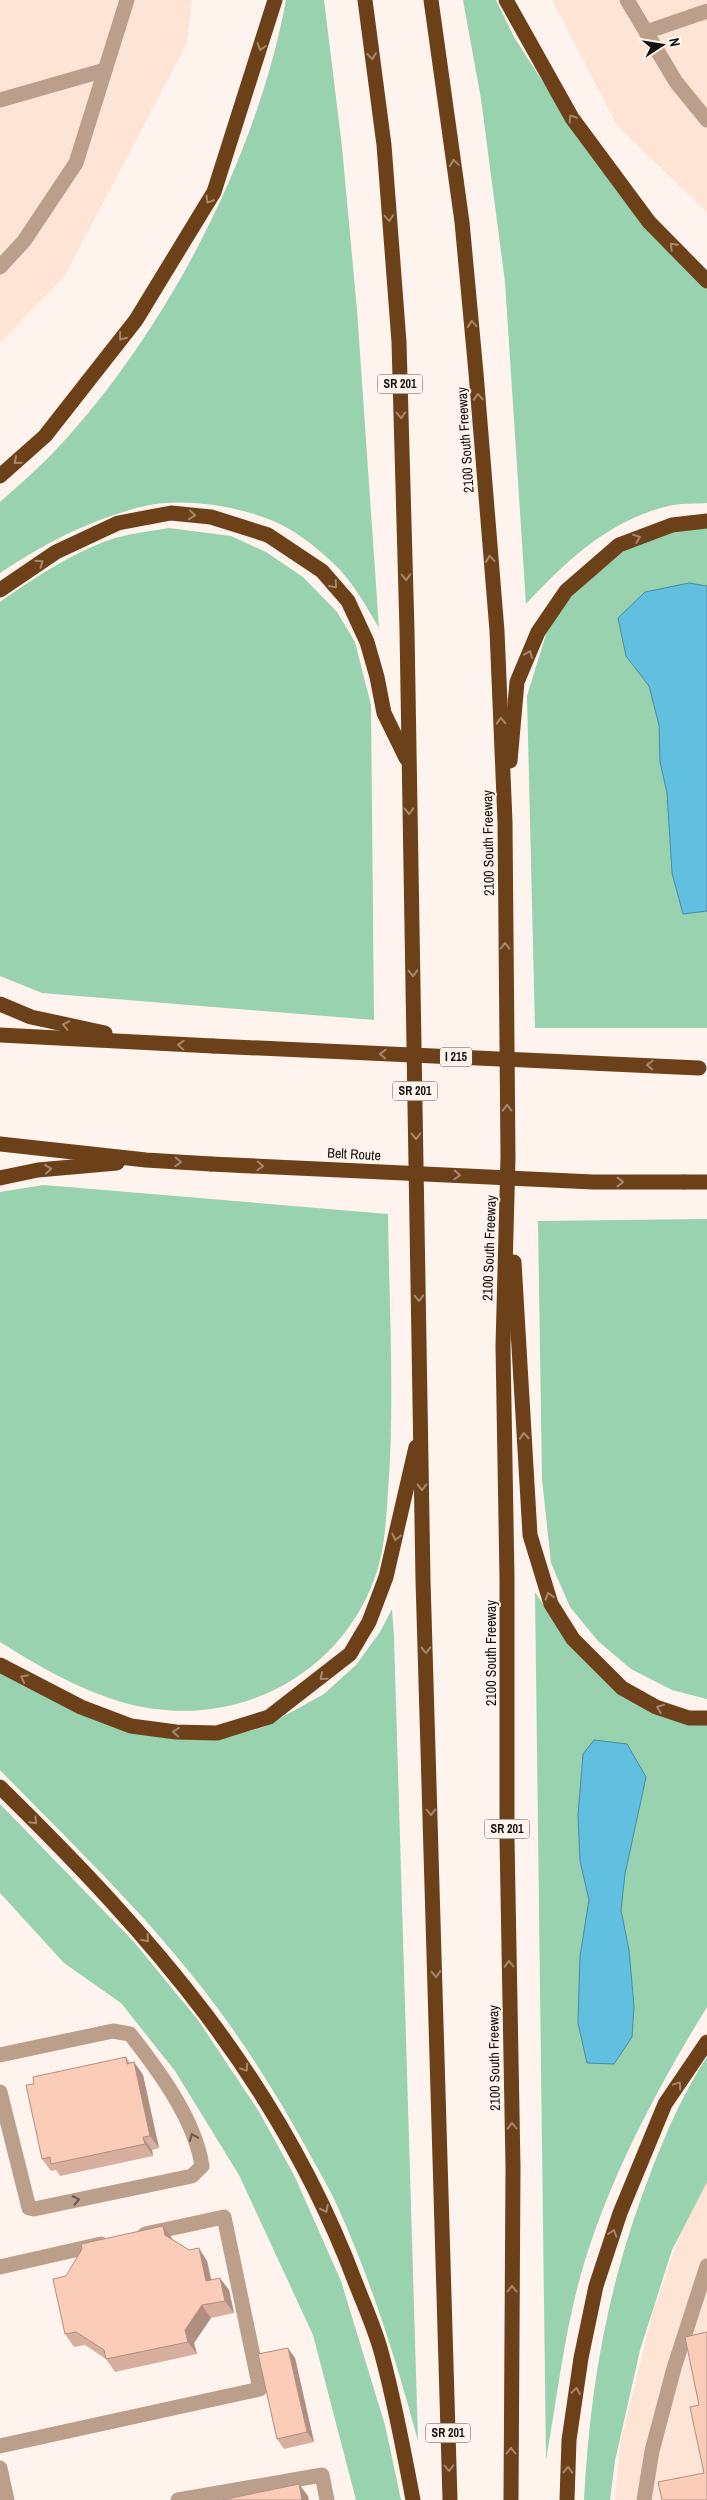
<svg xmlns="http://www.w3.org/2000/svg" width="707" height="2500" font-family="'Archivo Narrow',sans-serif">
<rect width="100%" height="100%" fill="#fff3ed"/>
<g fill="#fee4d5">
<polygon points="0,0 192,0 187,43 64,277 0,343"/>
<polygon points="552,0 707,0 707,212 618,127"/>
<polygon points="707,2180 707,2500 615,2500 620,2444 654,2308 684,2223"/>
</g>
<g fill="#98d2ae">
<path d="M286 0H324L342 147 357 310 379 628C365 604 351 579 331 561 315 546 292 528 271 520 232 505 181 497 140 507 90 520 43 544 0 573V502C17 487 34 472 50 456 162 340 257 159 286 0Z"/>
<path d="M463 0H496L514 37 566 118 707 285V503C696 504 684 503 673 505 611 518 567 560 526 604L505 282 481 99Z"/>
<polygon points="707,525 707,1028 535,1028 527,696 548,628 574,593 624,551 654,536"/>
<path d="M169 528 231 536 266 552 303 577 337 612 355 642 371 705 374 1020 42 993 0 976V602C32 579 77 550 115 538 133 533 151 531 169 528Z"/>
<path d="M44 1185 388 1214C389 1306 395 1400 388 1492 386 1519 385 1550 375 1577 342 1671 246 1724 148 1708 97 1700 43 1669 0 1642V1192Z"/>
<polygon points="707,1219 707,1699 672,1690 631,1669 598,1641 570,1607 551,1563 542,1479 538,1221"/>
<path d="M535 1592 563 1635 620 1690 707 1724V2007C656 2090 608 2180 581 2274 564 2334 557 2399 546 2460Z"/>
<path d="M392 1609 394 1637 418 2441C397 2363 373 2286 340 2212 333 2195 323 2178 314 2162 282 2102 245 2043 203 1989 142 1910 69 1841 0 1770V1670L134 1730 231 1736 264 1727 324 1694 356 1665 380 1632Z"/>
<polygon points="0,1804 134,1942 198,2020 258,2110 294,2175 341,2281 385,2425 401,2500 356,2500 313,2335 239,2175 175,2071 121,2003 64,1963 0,1893"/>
<path d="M707 2057V2182L672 2250 640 2350 615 2461 610 2500H584C590 2385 608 2284 649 2177 665 2135 682 2095 707 2057Z"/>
</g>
<g fill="#61bfe0" stroke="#4a8aa0">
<polygon points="689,583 707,586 707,911 683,914 672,873 667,793 660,762 659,725 649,686 626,656 618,618 645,592"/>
<polygon points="594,1740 627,1744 646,1777 625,1874 621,1910 629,1950 634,2006 632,2037 614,2064 587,2063 578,2023 580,1956 589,1900 580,1861 578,1815 583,1754"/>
</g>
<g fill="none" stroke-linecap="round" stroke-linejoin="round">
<g stroke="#bc9f8a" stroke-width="15">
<polyline points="627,0 676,82 707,120"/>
<polyline points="646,32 707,11"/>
<polyline points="0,100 105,70"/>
<polyline points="0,267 24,241 76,163 127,0"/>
<path d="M0 2055 113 2031 130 2034C158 2070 195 2119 202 2166L192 2176 34 2209 29 2208 0 2092"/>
<polyline points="0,2267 101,2244"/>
<polyline points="0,2446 260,2389 224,2217 145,2234"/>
<polyline points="0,2468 7,2500"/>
<polyline points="178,2500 322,2475 327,2500"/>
<polyline points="644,2500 652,2451 674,2368 707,2266"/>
</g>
<g stroke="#6c4119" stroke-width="15">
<polyline points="365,0 384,145 399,342 401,415 407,630 423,1580 450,2500"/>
<polyline points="431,0 462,222 476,373 497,631 505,822 508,1157 503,1346 507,1579 507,1839 513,2167 511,2500"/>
<polyline points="506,0 572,118 649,222 707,281"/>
<polyline points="0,476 45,436 136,320 214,192 275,0"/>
<polyline points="0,590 56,552 118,523 171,513 211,517 268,535 322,571 348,601 367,642 377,677 384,713 406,758"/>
<polyline points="510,761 517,682 538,632 566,591 619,545 672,525 707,521"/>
<polyline points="0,1004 31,1017 105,1033"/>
<polyline points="0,1035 213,1046"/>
<polyline points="0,1144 146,1160 211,1164"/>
<polyline points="0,1178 38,1170 117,1163"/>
<polyline points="684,1182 707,1182"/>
<polyline points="514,1262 530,1535 551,1604 573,1639 622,1688 656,1707 689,1718 707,1718"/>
<polyline points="0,1665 81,1707 131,1726 176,1732 217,1733 269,1717 350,1654 369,1622 386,1577 416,1447"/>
<path d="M0 1787C152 1936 280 2081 356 2284 365 2307 376 2331 382 2355 395 2403 404 2452 413 2500"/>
<polyline points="567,2500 569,2440 581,2358 596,2286 620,2213 665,2104 707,2042"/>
</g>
<g stroke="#6c4119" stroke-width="15">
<polyline points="213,1046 699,1068"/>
<polyline points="211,1164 593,1182 684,1182"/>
</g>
</g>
<g fill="#d8af9e">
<polygon points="126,2057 130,2063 134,2062 143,2075 159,2148 152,2150 153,2156 60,2176 56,2170 51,2171 42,2159 34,2084"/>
<polygon points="163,2226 172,2239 207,2261 211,2279 229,2290 234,2313 211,2318 194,2343 197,2354 115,2372 106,2359 85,2345 74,2347 65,2334 66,2276"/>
<polygon points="295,2358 314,2442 284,2449 277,2439"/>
</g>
<g fill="#b08f81">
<polygon points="134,2062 143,2075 159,2148 150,2136"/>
<polygon points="143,2137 152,2150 153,2156 145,2144"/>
<polygon points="163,2226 172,2238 174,2247 165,2235"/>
<polygon points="199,2248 207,2261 214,2293 206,2281"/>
<polygon points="220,2278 229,2290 234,2313 225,2301"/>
<polygon points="202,2305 211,2318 194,2343 197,2354 188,2342 185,2330"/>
<polygon points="288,2348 295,2358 314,2442 307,2432"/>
<polygon points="299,2484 308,2496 309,2500 302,2500"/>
</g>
<g fill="#fbccb8" stroke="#b08f81">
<polygon points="126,2057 127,2064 134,2062 150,2136 143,2137 145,2144 51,2164 50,2157 42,2159 26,2085 34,2084 33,2077"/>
<polygon points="163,2226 165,2235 189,2250 199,2248 206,2281 220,2278 225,2301 202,2305 185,2330 188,2342 106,2359 104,2350 76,2332 65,2334 53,2279 66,2276 82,2249 81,2244"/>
<polygon points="707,2332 707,2500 662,2500 658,2482 704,2473 690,2407 699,2405 685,2337"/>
<polygon points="288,2348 307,2432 277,2439 258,2354"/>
<polygon points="299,2484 302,2500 222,2500"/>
</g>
<defs><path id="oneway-chevron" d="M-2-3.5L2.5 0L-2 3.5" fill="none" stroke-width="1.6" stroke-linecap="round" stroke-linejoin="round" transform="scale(1.25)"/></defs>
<g stroke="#a7886e">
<use href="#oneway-chevron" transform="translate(261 47) rotate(108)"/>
<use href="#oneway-chevron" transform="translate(372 56) rotate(83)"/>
<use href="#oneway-chevron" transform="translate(572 118) rotate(-123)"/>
<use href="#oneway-chevron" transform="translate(454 163) rotate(-98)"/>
<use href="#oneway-chevron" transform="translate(209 200) rotate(122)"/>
<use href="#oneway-chevron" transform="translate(389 218) rotate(86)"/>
<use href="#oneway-chevron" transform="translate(673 246) rotate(-135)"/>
<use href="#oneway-chevron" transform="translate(472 324) rotate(-95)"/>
<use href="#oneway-chevron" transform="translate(122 337) rotate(128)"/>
<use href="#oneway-chevron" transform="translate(478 397) rotate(-94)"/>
<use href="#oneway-chevron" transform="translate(401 415) rotate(88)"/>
<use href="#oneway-chevron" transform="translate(17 461) rotate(139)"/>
<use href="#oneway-chevron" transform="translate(192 515) rotate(6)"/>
<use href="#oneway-chevron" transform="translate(637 538) rotate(-21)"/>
<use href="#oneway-chevron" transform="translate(490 559) rotate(-95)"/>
<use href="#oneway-chevron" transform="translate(40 563) rotate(-35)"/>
<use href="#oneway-chevron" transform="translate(406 577) rotate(88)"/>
<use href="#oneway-chevron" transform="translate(334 585) rotate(49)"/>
<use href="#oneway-chevron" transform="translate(529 654) rotate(-67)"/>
<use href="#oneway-chevron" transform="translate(501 721) rotate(-92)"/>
<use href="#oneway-chevron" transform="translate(409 811) rotate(89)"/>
<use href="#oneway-chevron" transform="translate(505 946) rotate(-90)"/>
<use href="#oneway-chevron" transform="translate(413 973) rotate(89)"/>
<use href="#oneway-chevron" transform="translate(66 1025) rotate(-168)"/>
<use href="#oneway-chevron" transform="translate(181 1045) rotate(-177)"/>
<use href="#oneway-chevron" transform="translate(383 1054) rotate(-178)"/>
<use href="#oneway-chevron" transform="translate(650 1065) rotate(-178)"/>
<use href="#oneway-chevron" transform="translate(507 1108) rotate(-91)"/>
<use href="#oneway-chevron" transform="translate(416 1136) rotate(89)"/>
<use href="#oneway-chevron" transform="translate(178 1162) rotate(3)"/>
<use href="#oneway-chevron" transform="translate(260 1166) rotate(3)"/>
<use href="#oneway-chevron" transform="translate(48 1169) rotate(-6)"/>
<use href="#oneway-chevron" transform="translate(457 1175) rotate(3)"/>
<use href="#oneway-chevron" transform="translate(620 1182)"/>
<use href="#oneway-chevron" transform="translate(419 1298) rotate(89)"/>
<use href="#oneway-chevron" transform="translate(524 1436) rotate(-93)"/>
<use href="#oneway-chevron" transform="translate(422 1487) rotate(89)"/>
<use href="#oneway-chevron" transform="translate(396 1537) rotate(103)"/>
<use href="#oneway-chevron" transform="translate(549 1596) rotate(-107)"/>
<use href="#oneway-chevron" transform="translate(426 1650) rotate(88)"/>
<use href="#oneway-chevron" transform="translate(323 1677) rotate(140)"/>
<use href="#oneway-chevron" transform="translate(24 1678) rotate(-153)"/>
<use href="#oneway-chevron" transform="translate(660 1708) rotate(-158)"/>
<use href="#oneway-chevron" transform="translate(176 1732) rotate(-176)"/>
<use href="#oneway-chevron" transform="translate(431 1812) rotate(88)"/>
<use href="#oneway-chevron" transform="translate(34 1821) rotate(46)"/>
<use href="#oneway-chevron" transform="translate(146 1939) rotate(48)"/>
<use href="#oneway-chevron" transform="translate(509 1964) rotate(-91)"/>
<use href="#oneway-chevron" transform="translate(436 1974) rotate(88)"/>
<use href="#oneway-chevron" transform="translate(245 2068) rotate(56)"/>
<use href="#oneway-chevron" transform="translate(678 2085) rotate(-56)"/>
<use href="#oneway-chevron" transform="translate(512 2126) rotate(-91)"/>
<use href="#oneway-chevron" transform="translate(325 2209) rotate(63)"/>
<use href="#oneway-chevron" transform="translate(613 2233) rotate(-72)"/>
<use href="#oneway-chevron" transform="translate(512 2289) rotate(-90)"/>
<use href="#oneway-chevron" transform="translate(576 2391) rotate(-82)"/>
<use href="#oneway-chevron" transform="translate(511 2451) rotate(-90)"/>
<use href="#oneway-chevron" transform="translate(449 2468) rotate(89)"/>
<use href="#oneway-chevron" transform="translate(568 2470) rotate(-88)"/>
</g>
<g stroke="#68574a">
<use href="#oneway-chevron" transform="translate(193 2137) rotate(-112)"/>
<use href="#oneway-chevron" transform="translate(76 2200) rotate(-12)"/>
</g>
<g text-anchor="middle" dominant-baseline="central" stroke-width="4" stroke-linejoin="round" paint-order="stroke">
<g fill="#fff3ed" stroke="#5b534f" stroke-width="1">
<rect x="377.5" y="374.5" width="45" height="19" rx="4"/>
<rect x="440" y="1047.5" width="32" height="19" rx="4"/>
<rect x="392.5" y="1081.5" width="45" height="19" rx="4"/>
<rect x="484.5" y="1819.5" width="45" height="19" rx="4"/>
<rect x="425.5" y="2423.5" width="45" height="19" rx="4"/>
</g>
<g font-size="12" font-weight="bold" fill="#150f0b">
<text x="400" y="384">SR 201</text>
<text x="456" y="1057">I 215</text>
<text x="415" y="1091">SR 201</text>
<text x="507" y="1829">SR 201</text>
<text x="448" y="2433">SR 201</text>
</g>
<g font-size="14" fill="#150f0b" stroke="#fff3ed">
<text transform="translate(465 440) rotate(-94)">2100 South Freeway</text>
<text transform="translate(488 843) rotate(-91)">2100 South Freeway</text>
<text transform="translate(354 1154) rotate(3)">Belt Route</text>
<text transform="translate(489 1248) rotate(-88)">2100 South Freeway</text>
<text transform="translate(491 1653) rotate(-90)">2100 South Freeway</text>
<text transform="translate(494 2058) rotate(-91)">2100 South Freeway</text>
</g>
</g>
<g transform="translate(662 45) rotate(78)" stroke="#fff3ed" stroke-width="4" paint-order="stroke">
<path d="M0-4L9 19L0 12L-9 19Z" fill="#150f0b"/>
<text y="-8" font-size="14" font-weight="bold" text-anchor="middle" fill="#150f0b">N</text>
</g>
</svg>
